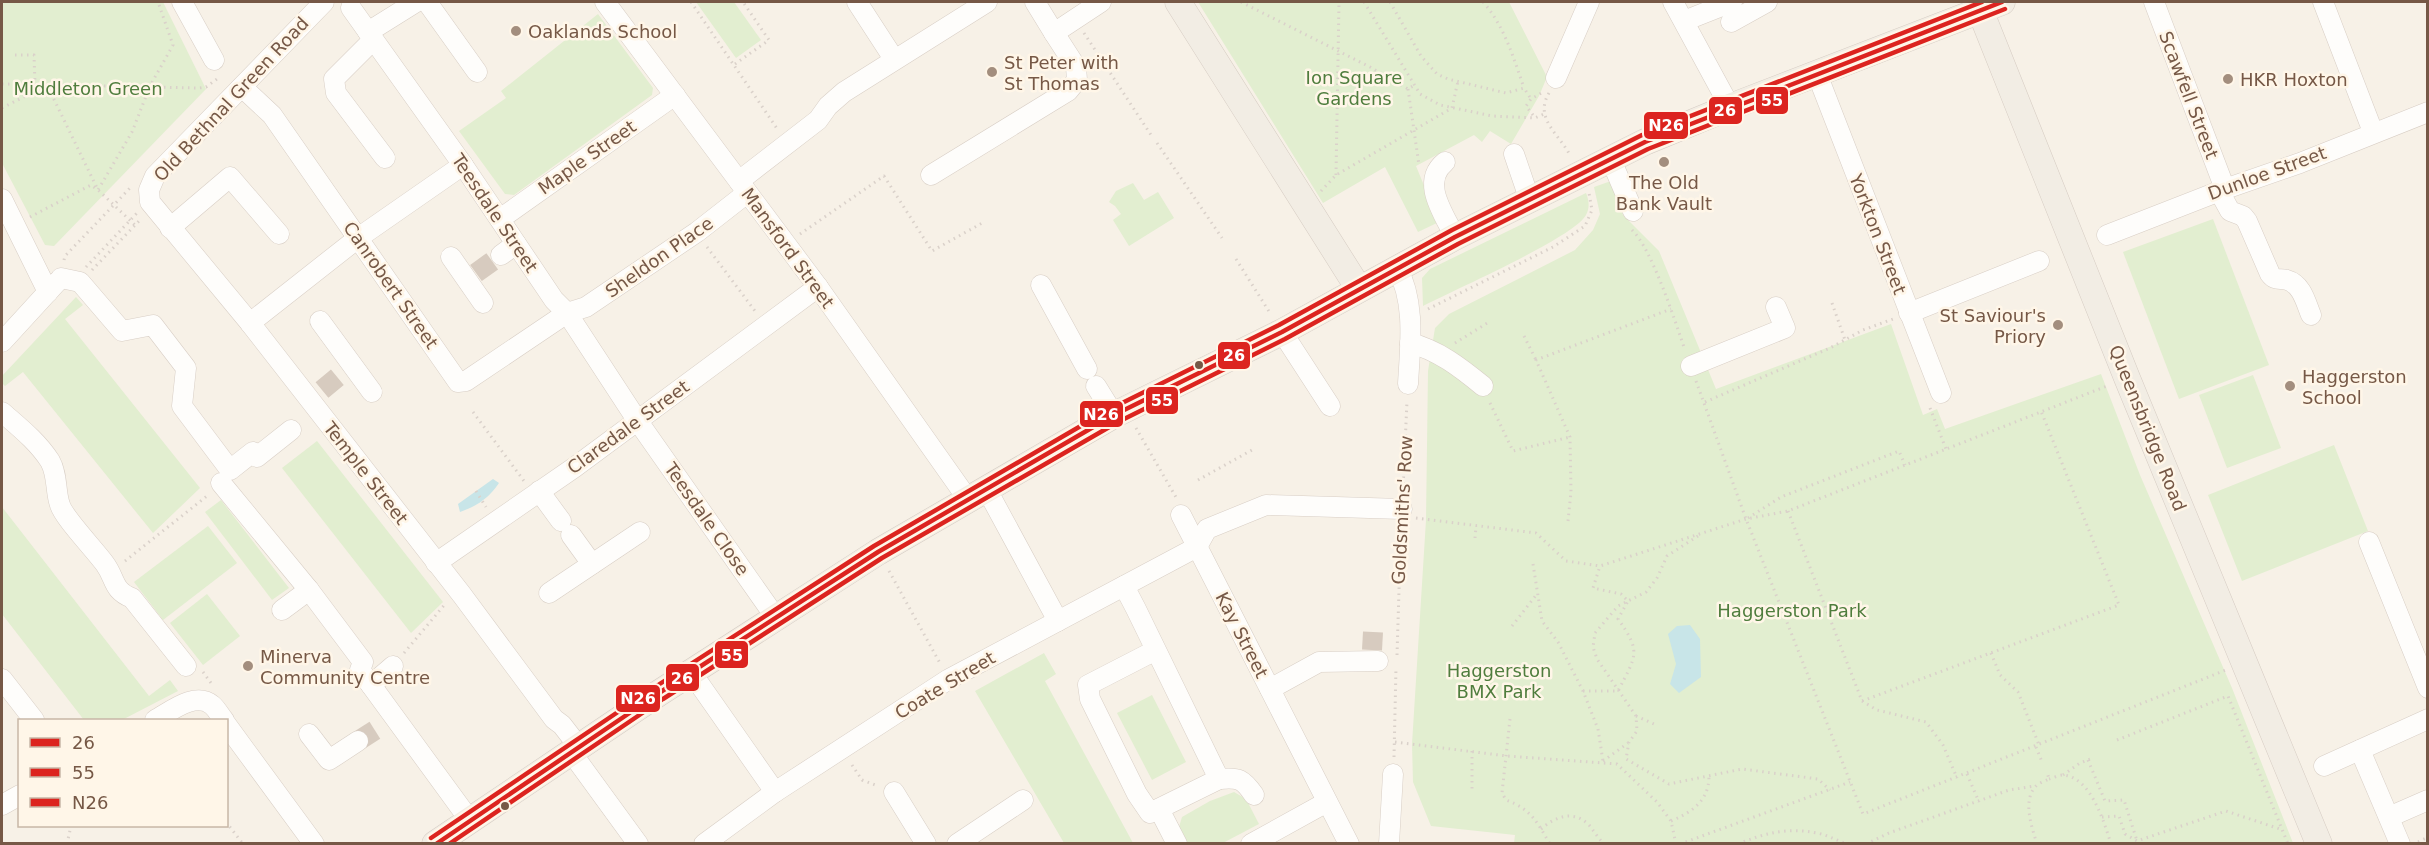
<svg xmlns="http://www.w3.org/2000/svg" width="2429" height="845" font-family="'DejaVu Sans',sans-serif">
<rect width="100%" height="100%" fill="#f7f1e7"/>
<g fill="#e2eed0">
<polygon points="2,2 163,2 206,89 54,246 45,245 2,163"/>
<polygon points="696,2 734,2 761,40 736,58"/>
<polygon points="1198,2 1509,2 1547,77 1539,96 1511,144 1490,131 1482,142 1474,135 1416,166 1439,222 1418,232 1385,167 1323,203"/>
<polygon points="598,14 653,88 652,95 514,195 505,194 459,131 506,98 501,91"/>
<polygon points="1611,181 1623,215 1659,251 1716,389 1891,324 1923,415 1937,409 1945,429 2101,374 2140,475 2232,688 2293,843 1514,843 1515,835 1431,826 1413,782 1412,744 1426,520 1428,371 1435,328 1449,314 1575,250 1593,230 1600,214 1594,187"/>
<polygon points="1133,183 1144,200 1158,192 1174,218 1129,246 1113,220 1121,214 1115,206 1109,202 1116,191"/>
<path d="M1586 193C1589 200 1590 208 1586 215 1575 237 1452 291 1423 306L1422 278 1430 269Z"/>
<polygon points="2213,219 2269,365 2179,399 2123,252"/>
<polygon points="76,297 83,305 65,319 200,488 153,533 23,372 5,386 2,383 2,376"/>
<polygon points="2253,375 2281,448 2227,468 2199,395"/>
<polygon points="317,441 443,602 411,633 282,468"/>
<polygon points="2334,445 2368,531 2242,581 2208,495"/>
<polygon points="221,500 289,588 272,600 205,512"/>
<polygon points="2,507 149,696 170,680 178,691 122,720 84,720 2,614"/>
<polygon points="208,526 237,563 163,620 134,582"/>
<polygon points="207,594 240,636 203,665 170,623"/>
<polygon points="1044,653 1056,674 1045,681 1133,843 1064,843 975,691"/>
<polygon points="1152,695 1186,762 1152,780 1117,713"/>
<polygon points="1234,792 1246,799 1259,824 1221,844 1186,843 1179,827 1182,817 1210,801"/>
</g>
<g fill="#c8e5e8">
<path d="M493 479 499 483C489 498 477 506 460 512L458 504Z"/>
<polygon points="1690,625 1700,639 1701,677 1679,693 1670,684 1676,664 1668,634 1677,626"/>
</g>
<g fill="none" stroke-linecap="round" stroke-linejoin="round">
<g stroke="#d7cbbf" stroke-width="20" stroke-dasharray="20 10" stroke-linecap="butt">
<polyline points="476,273 501,255"/>
<polyline points="322,390 352,365"/>
<polyline points="1372,650 1373,632"/>
<polyline points="358,741 380,727"/>
</g>
<defs>
<g id="minor">
<polyline points="182,2 214,60"/>
<polyline points="324,2 155,176 149,190 150,202 250,323 462,595 554,719 562,725 579,747"/>
<polyline points="427,2 477,72"/>
<polyline points="605,2 818,287 967,498"/>
<polyline points="857,2 894,59"/>
<polyline points="1035,2 1054,33 1101,2"/>
<polyline points="1673,2 1730,107"/>
<polyline points="2154,2 2225,189"/>
<polyline points="2323,2 2373,132"/>
<polyline points="351,8 463,165 554,300 567,313 637,420 776,618"/>
<polyline points="1684,21 1732,2"/>
<polyline points="1731,22 1767,2"/>
<polyline points="368,32 416,2"/>
<polyline points="373,40 334,79 336,93 385,158"/>
<polyline points="1817,74 1941,393"/>
<polyline points="1556,78 1589,2"/>
<polyline points="242,87 272,115 458,382 466,381 567,313 586,307 697,232 747,193"/>
<polyline points="1514,154 1529,198"/>
<polyline points="1611,160 1633,211"/>
<path d="M1445 162C1420 182 1444 214 1455 237"/>
<polyline points="931,175 1068,91 1077,80 1076,67 1054,33"/>
<polyline points="739,181 818,120 828,106 844,92 987,2"/>
<path d="M2219 191 2230 211 2243 216 2247 221 2270 274C2275 281 2280 278 2287 280 2302 284 2306 303 2311 315"/>
<polyline points="2,199 48,292"/>
<polyline points="500,219 675,95"/>
<polyline points="170,228 230,177 279,234"/>
<polyline points="2107,235 2225,189 2300,163 2428,112"/>
<polyline points="501,255 516,244"/>
<polyline points="451,257 483,303"/>
<path d="M1397 268C1416 302 1410 347 1408 384"/>
<polyline points="61,278 80,282 122,331 153,325 186,368 182,406 230,470 253,452 257,457 291,430"/>
<polyline points="1041,285 1087,369"/>
<polyline points="1909,313 2039,261"/>
<polyline points="320,321 372,392"/>
<polyline points="250,323 358,238 463,165"/>
<polyline points="1282,332 1330,406"/>
<polyline points="2,342 57,282"/>
<path d="M1410 343C1438 350 1461 368 1483 386"/>
<polyline points="1691,366 1785,328 1776,307"/>
<polyline points="1096,386 1114,415"/>
<path d="M2 412C19 427 37 441 50 461 58 475 55 491 60 505 64 518 95 550 105 564 116 579 112 590 132 598L186 666"/>
<polyline points="221,483 309,590 363,662 360,670 471,822"/>
<polyline points="986,488 1058,621"/>
<polyline points="539,491 561,521"/>
<polyline points="1181,515 1349,844"/>
<polyline points="571,535 592,564"/>
<polyline points="2369,542 2428,688"/>
<polyline points="1197,547 1207,529 1266,505 1402,509"/>
<polyline points="436,563 575,467 818,287"/>
<polyline points="1124,586 1136,609 1219,779 1150,813 1137,794 1090,699 1088,685 1156,650"/>
<polyline points="549,593 640,532"/>
<polyline points="282,610 309,590"/>
<polyline points="691,672 775,792"/>
<polyline points="2,679 34,720"/>
<polyline points="371,685 393,666"/>
<polyline points="1270,689 1319,662 1378,661"/>
<path d="M155 720C170 712 195 691 212 705 217 709 220 716 224 720"/>
<polyline points="226,724 314,844"/>
<polyline points="309,734 329,760 358,741"/>
<polyline points="2360,750 2400,844"/>
<polyline points="571,752 638,844"/>
<polyline points="2324,766 2428,719"/>
<path d="M1219 779C1239 777 1243 779 1254 795"/>
<polyline points="894,792 926,844"/>
<polyline points="2,805 20,795"/>
<polyline points="1159,809 1177,844"/>
<polyline points="2389,817 2428,800"/>
<polyline points="704,844 775,792 949,679 1197,547"/>
<polyline points="957,844 1023,800"/>
<polyline points="1251,844 1327,802"/>
<polyline points="1389,844 1393,774"/>
</g>
<g id="major">
<polyline points="1178,2 1359,289"/>
<polyline points="1980,10 2127,378 2319,844"/>
<polyline points="435,844 659,693 878,552 1114,415 1282,332 1455,237 1645,142 1730,107 2002,2"/>
</g>
</defs>
<use href="#minor" stroke="#d8cec5" stroke-width="21"/>
<use href="#major" stroke="#d6ccc3" stroke-width="27"/>
<g stroke="#dad1ca" stroke-width="3" stroke-dasharray="1.5 4.5" stroke-linecap="butt">
<polyline points="691,2 778,130"/>
<polyline points="1241,2 1370,67 1408,89 1413,86"/>
<polyline points="1364,2 1420,94 1440,105 1492,116 1535,118 1544,114"/>
<polyline points="1390,2 1421,56 1437,74 1448,79 1506,93 1524,88 1531,99"/>
<path d="M1483 2C1504 25 1514 59 1524 88"/>
<polyline points="1084,33 1153,138"/>
<polyline points="15,55 34,55 35,84"/>
<polyline points="735,64 769,40 743,2"/>
<polyline points="2,84 199,88 206,87 217,79"/>
<polyline points="1408,89 1419,165"/>
<path d="M1549 93C1534 118 1558 133 1570 155"/>
<polyline points="2,108 47,85 98,190 135,225"/>
<polyline points="1533,115 1526,106 1531,99 1543,92"/>
<polyline points="1157,143 1222,238"/>
<polyline points="1336,175 1339,2"/>
<polyline points="1321,191 1336,175 1452,108 1458,81"/>
<polyline points="30,217 91,185 98,190 132,132 150,86 173,45 158,2"/>
<path d="M1632 230C1652 249 1675 321 1685 350"/>
<polyline points="800,234 884,176 932,251 984,222"/>
<polyline points="707,247 755,311"/>
<polyline points="1236,259 1270,313"/>
<polyline points="64,260 65,256 130,188"/>
<polyline points="86,267 137,213"/>
<polyline points="92,270 141,219"/>
<polyline points="1832,303 1845,340"/>
<polyline points="1428,309 1553,247 1585,226 1592,210 1589,193"/>
<polyline points="1524,336 1536,360"/>
<polyline points="1455,343 1489,322"/>
<polyline points="1696,381 1746,519 1863,814 2226,670"/>
<polyline points="1705,402 1830,348 1863,330 1893,319"/>
<polyline points="1490,403 1513,451 1570,437"/>
<polyline points="1930,408 1946,449"/>
<polyline points="473,412 524,481"/>
<polyline points="1136,428 1177,499"/>
<polyline points="1198,480 1252,450"/>
<polyline points="1403,490 1407,401"/>
<polyline points="476,491 486,507"/>
<polyline points="1788,511 1862,701 2119,605 2041,411"/>
<polyline points="1416,518 1536,533 1566,561 1600,566 1746,519 1788,511 2107,386"/>
<polyline points="1748,518 1781,497 1899,451 1905,465"/>
<polyline points="1568,521 1571,492 1570,437 1536,360 1671,309"/>
<polyline points="1698,536 1667,556 1657,578 1646,592 1618,606 1595,633 1593,647 1597,659 1636,716 1637,731 1629,742 1626,759 1669,784 1742,769 1818,779 1830,790"/>
<polyline points="1475,538 1476,526"/>
<polyline points="125,561 207,496"/>
<polyline points="1533,564 1542,621 1558,642 1583,691 1598,729 1603,761"/>
<polyline points="889,571 941,665"/>
<polyline points="1512,626 1537,594"/>
<polyline points="404,653 446,603"/>
<polyline points="1991,653 2000,675 2018,692 2039,745"/>
<polyline points="1397,655 1401,526"/>
<polyline points="203,672 211,683"/>
<path d="M1583 691H1618C1636 656 1642 652 1618 619L1628 601 1621 594 1593 588 1600 566"/>
<polyline points="1862,701 1877,710 1926,722 1943,745 1957,778"/>
<polyline points="1636,716 1654,724"/>
<path d="M1510 719 1502 793 1506 800C1531 809 1537 822 1550 844"/>
<polyline points="2117,740 2228,696 2288,844"/>
<polyline points="1395,742 1507,756 1617,764 1657,802 1671,821 1676,844"/>
<polyline points="2036,747 2042,762"/>
<polyline points="1472,751 1472,792"/>
<polyline points="1394,757 1396,667"/>
<polyline points="2088,760 2105,801 2124,800 2138,844"/>
<polyline points="1603,761 1628,743"/>
<polyline points="852,765 862,780 878,786"/>
<polyline points="1967,774 1979,802"/>
<polyline points="2063,775 2080,763 2093,758"/>
<path d="M2049 779C2053 778 2059 775 2063 775 2091 777 2104 822 2111 844"/>
<polyline points="2102,817 2119,816 2125,834 2137,841 2226,811 2283,830"/>
<path d="M1671 821C1692 812 1709 801 1709 776"/>
<polyline points="226,822 243,844"/>
<path d="M1541 829C1555 817 1573 809 1589 825 1594 831 1598 838 1604 844"/>
<polyline points="2418,842 2428,837"/>
<polyline points="67,844 71,826"/>
<polyline points="1680,844 1850,782"/>
<path d="M1738 844C1765 833 1788 827 1817 833 1828 835 1837 841 1848 844"/>
<polyline points="1866,844 1889,833 2009,790 2035,786"/>
<path d="M2037 844C2032 828 2022 800 2036 786 2039 783 2045 781 2049 779L2047 772"/>
</g>
<use href="#minor" stroke="#fefdfb" stroke-width="20"/>
<use href="#major" stroke="#f2ede4" stroke-width="26"/>
<defs>
<polyline id="bus-1" points="436,844 659,693 878,552 1114,415 1282,332 1455,237 1645,142 2002,2"/>
<polyline id="bus-2" points="449,844 663,699 882,558 1118,422 1285,339 1458,244 1648,149 2005,9"/>
<polyline id="bus-3" points="431,838 655,687 874,546 1110,409 1279,325 1452,230 1642,135 1982,2"/>
</defs>
<use href="#bus-1" stroke="#fff6e8" stroke-width="9"/>
<use href="#bus-2" stroke="#fff6e8" stroke-width="9"/>
<use href="#bus-3" stroke="#fff6e8" stroke-width="9"/>
<use href="#bus-1" stroke="#dc241f" stroke-width="4.5"/>
<use href="#bus-2" stroke="#dc241f" stroke-width="4.5"/>
<use href="#bus-3" stroke="#dc241f" stroke-width="4.5"/>
</g>
<g fill="#a38e7e" stroke="#fff6e8" stroke-width="2">
<circle cx="516" cy="31" r="6"/>
<circle cx="992" cy="72" r="6"/>
<circle cx="2228" cy="79" r="6"/>
<circle cx="1664" cy="162" r="6"/>
<circle cx="2058" cy="325" r="6"/>
<circle cx="2290" cy="386" r="6"/>
<circle cx="248" cy="666" r="6"/>
</g>
<g fill="#765846" stroke="#fff6e8" stroke-width="2">
<circle cx="1199" cy="365" r="5"/>
<circle cx="505" cy="806" r="5"/>
</g>
<g text-anchor="middle" dominant-baseline="central" stroke-width="5" stroke-linejoin="round" paint-order="stroke">
<g font-size="18" fill="#765846" stroke="#fff6e8" text-anchor="start">
<text x="528" y="31">Oaklands School</text>
<text x="1004" y="62">St Peter with<tspan x="1004" dy="21">St Thomas</tspan></text>
<text x="2240" y="79">HKR Hoxton</text>
<text x="1664" y="182" text-anchor="middle">The Old<tspan x="1664" dy="21">Bank Vault</tspan></text>
<text x="2046" y="315" text-anchor="end">St Saviour's<tspan x="2046" dy="21">Priory</tspan></text>
<text x="2302" y="376">Haggerston<tspan x="2302" dy="21">School</tspan></text>
<text x="260" y="656">Minerva<tspan x="260" dy="21">Community Centre</tspan></text>
</g>
<g font-size="18" fill="#4f7d3d" stroke="#fff6e8">
<text x="1354" y="77">Ion Square<tspan x="1354" dy="21">Gardens</tspan></text>
<text x="88" y="88">Middleton Green</text>
<text x="1792" y="610">Haggerston Park</text>
<text x="1499" y="670">Haggerston<tspan x="1499" dy="21">BMX Park</tspan></text>
</g>
<g font-size="18" fill="#765846" stroke="#fff6e8">
<text transform="translate(2189 95) rotate(69)">Scawfell Street</text>
<text transform="translate(231 99) rotate(-47)">Old Bethnal Green Road</text>
<text transform="translate(587 157) rotate(-35)">Maple Street</text>
<text transform="translate(2267 173) rotate(-20)">Dunloe Street</text>
<text transform="translate(495 213) rotate(56)">Teesdale Street</text>
<text transform="translate(1878 234) rotate(69)">Yorkton Street</text>
<text transform="translate(788 248) rotate(54)">Mansford Street</text>
<text transform="translate(659 257) rotate(-35)">Sheldon Place</text>
<text transform="translate(391 285) rotate(55)">Canrobert Street</text>
<text transform="translate(628 427) rotate(-36)">Claredale Street</text>
<text transform="translate(2148 428) rotate(68)">Queensbridge Road</text>
<text transform="translate(366 473) rotate(52)">Temple Street</text>
<text transform="translate(1402 510) rotate(-87)">Goldsmiths' Row</text>
<text transform="translate(707 519) rotate(55)">Teesdale Close</text>
<text transform="translate(1242 635) rotate(63)">Kay Street</text>
<text transform="translate(945 685) rotate(-31)">Coate Street</text>
</g>
</g>
<g stroke="#fff6e8" stroke-width="2">
<rect x="1755" y="86" width="34" height="29" rx="6" fill="#dc241f"/>
<rect x="1708" y="96" width="35" height="29" rx="6" fill="#dc241f"/>
<rect x="1643" y="111" width="46" height="29" rx="6" fill="#dc241f"/>
<rect x="1217" y="341" width="34" height="29" rx="6" fill="#dc241f"/>
<rect x="1145" y="386" width="34" height="29" rx="6" fill="#dc241f"/>
<rect x="1079" y="400" width="45" height="28" rx="6" fill="#dc241f"/>
<rect x="714" y="640" width="35" height="29" rx="6" fill="#dc241f"/>
<rect x="665" y="663" width="35" height="29" rx="6" fill="#dc241f"/>
<rect x="615" y="684" width="46" height="29" rx="6" fill="#dc241f"/>
</g>
<g font-size="16" text-anchor="middle" font-weight="bold" fill="#fff">
<text x="1772" y="106">55</text>
<text x="1725" y="116">26</text>
<text x="1666" y="131">N26</text>
<text x="1234" y="361">26</text>
<text x="1162" y="406">55</text>
<text x="1101" y="420">N26</text>
<text x="732" y="661">55</text>
<text x="682" y="684">26</text>
<text x="638" y="704">N26</text>
</g>
<rect width="2429" height="845" fill="none" stroke="#765846" stroke-width="6"/>
<rect x="18" y="719" width="210" height="108" fill="#fff6e8" stroke="#c8b7a7" stroke-width="1.5"/>
<rect x="30" y="738" width="30" height="9" fill="#dc241f" stroke="#c8b7a7" stroke-width="1.5"/>
<text x="72" y="749" font-size="18" fill="#765846">26</text>
<rect x="30" y="768" width="30" height="9" fill="#dc241f" stroke="#c8b7a7" stroke-width="1.5"/>
<text x="72" y="779" font-size="18" fill="#765846">55</text>
<rect x="30" y="798" width="30" height="9" fill="#dc241f" stroke="#c8b7a7" stroke-width="1.5"/>
<text x="72" y="809" font-size="18" fill="#765846">N26</text>
</svg>
